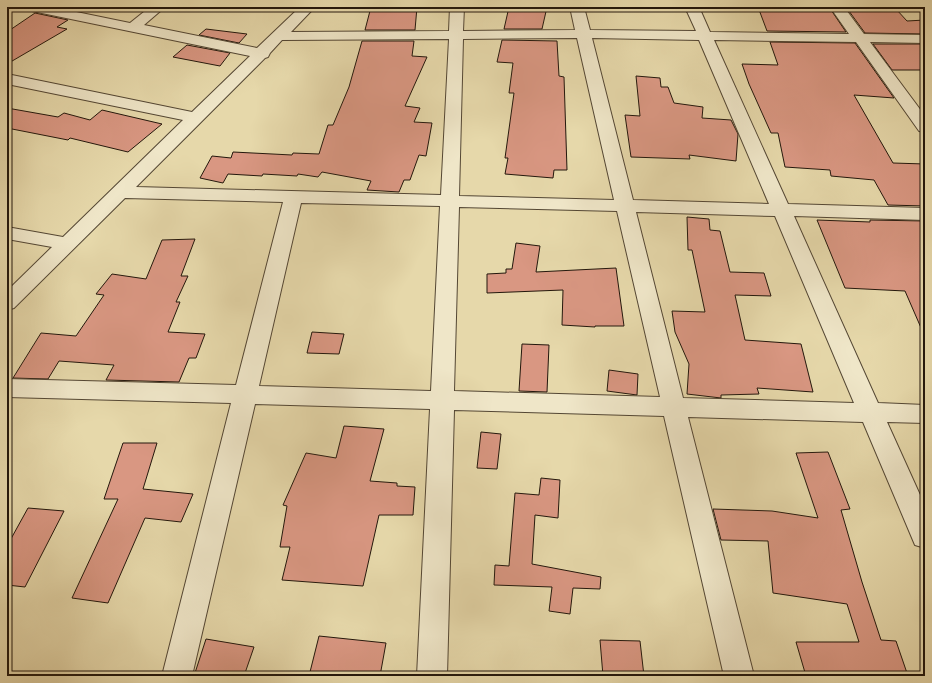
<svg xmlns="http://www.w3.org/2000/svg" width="932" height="683" font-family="Cardo,serif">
<rect width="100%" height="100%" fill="#e6d8aa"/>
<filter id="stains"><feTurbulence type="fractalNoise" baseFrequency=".005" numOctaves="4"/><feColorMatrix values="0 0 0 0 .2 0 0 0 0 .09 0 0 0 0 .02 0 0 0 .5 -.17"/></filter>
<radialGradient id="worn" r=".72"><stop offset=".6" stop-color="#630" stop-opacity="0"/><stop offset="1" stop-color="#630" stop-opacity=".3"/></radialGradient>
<g fill="#d99782" stroke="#23170c">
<polygon points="371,7 417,7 415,30 365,30"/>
<polygon points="509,7 547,7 542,29 504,29"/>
<polygon points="758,7 829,7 846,32 767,31"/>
<polygon points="846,7 896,9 907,21 925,20 925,34 865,33"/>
<polygon points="35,13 68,20 57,27 67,29 7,64 7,32"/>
<polygon points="206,29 247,34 239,43 199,35"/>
<polygon points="502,40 557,41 559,76 564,77 567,170 554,170 553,178 505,174 508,158 505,158 514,93 509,93 513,63 497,62"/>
<polygon points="362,41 414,41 412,56 427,57 405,106 420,108 414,122 432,123 426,156 419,155 410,180 404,180 399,192 367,190 371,181 322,172 318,177 298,174 297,176 263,174 262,176 228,174 223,183 200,178 212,156 231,158 233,152 292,155 293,153 319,154 328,125 333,125 349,87"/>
<polygon points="770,42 855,43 894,98 854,95 893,163 925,164 925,206 888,205 874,180 831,176 830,170 785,167 778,133 771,133 749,84 742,64 778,65"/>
<polygon points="873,44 925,44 925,70 892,70"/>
<polygon points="187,45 230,53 220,66 173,57"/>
<polygon points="636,76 660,78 661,87 668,87 674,103 703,107 702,118 731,120 738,134 736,161 689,155 690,159 631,157 625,115 640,116"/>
<polygon points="7,108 58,117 64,113 90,120 102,110 162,124 128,152 70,138 68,140 7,128"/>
<polygon points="687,217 709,219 710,230 720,231 730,272 764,273 771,296 735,295 745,340 801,344 813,392 757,388 759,394 721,395 721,398 687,394 689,364 675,332 672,311 705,312 692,250 688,250"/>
<polygon points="817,220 870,222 870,220 925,221 925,337 905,291 845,288"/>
<polygon points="195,239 181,276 188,276 176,302 180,302 168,332 205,334 196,358 189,358 179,382 106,380 114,365 59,361 48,379 13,378 41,333 76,336 104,295 96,294 112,274 146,279 162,240"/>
<polygon points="516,243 540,246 536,272 616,268 624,326 595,326 595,327 562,325 563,290 487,293 487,274 506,273 506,269 512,269"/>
<polygon points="312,332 344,334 339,354 307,353"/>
<polygon points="522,344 549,345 547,392 519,391"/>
<polygon points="609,370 638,374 637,395 607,391"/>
<polygon points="344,426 384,429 370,481 397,483 397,486 415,487 413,515 379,515 363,586 282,580 290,547 280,547 287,506 283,505 306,453 336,458"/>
<polygon points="481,432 501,434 497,469 477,468"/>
<polygon points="123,443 157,443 143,489 193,494 181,522 145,518 108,603 72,598 118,499 104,499"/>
<polygon points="828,452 850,509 841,510 862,582 881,640 896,641 908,676 806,676 796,642 859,642 847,604 773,593 768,541 721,540 713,509 772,511 818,518 796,453"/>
<polygon points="541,478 560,480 558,518 535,515 532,564 601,577 600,589 573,588 570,614 549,611 552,587 494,585 495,565 509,566 515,493 539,495"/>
<polygon points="28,508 64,511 25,587 7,585 7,546"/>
<polygon points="319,636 386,643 380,676 309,676"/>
<polygon points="206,639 254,647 244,676 194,676"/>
<polygon points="600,640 640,641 644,676 603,676"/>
</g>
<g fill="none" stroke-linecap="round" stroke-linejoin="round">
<defs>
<path id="minor" d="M25 7H52L130 23 150 7H165L144 25 257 48 300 7H315L291 32 449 31 450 7H464L463 31 575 30 570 7H584L590 30 696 31 685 7H699L710 32 849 34 830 7H844L864 34 925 35V43L870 42 925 116V132L919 131 856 42 714 40 788 204 925 208V220L794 216 878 403 925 405V423L887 422 925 506V548L915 545 863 422 688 417 754 676H724L664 416 454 410 447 676H417L430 409 255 404 192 676H162L231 403 7 397V379L236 385 283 202 125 198 14 308 7 310V291L52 247 7 239V227L63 237 183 120 7 84V74L192 112 250 56 32 11 27 10ZM577 38 614 200 459 196 463 39ZM592 38 699 40 769 204 633 200ZM449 39 441 195 136 187 265 58 268 57 270 53 282 40ZM301 203 440 206 431 391 259 386ZM459 207 617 211 660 397 454 391ZM636 212 775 216 854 403 683 398Z"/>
</defs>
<use href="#minor" stroke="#544734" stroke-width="2"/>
<use href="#minor" fill="#efe6c8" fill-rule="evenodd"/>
</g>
<rect width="932" height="683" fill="none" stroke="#e6d8aa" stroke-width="24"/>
<rect x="8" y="8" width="916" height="667" fill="none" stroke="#23170c" stroke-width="2"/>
<rect x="12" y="12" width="908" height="659" fill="none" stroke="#23170c"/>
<rect width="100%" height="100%" filter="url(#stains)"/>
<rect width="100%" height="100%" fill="url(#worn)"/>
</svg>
